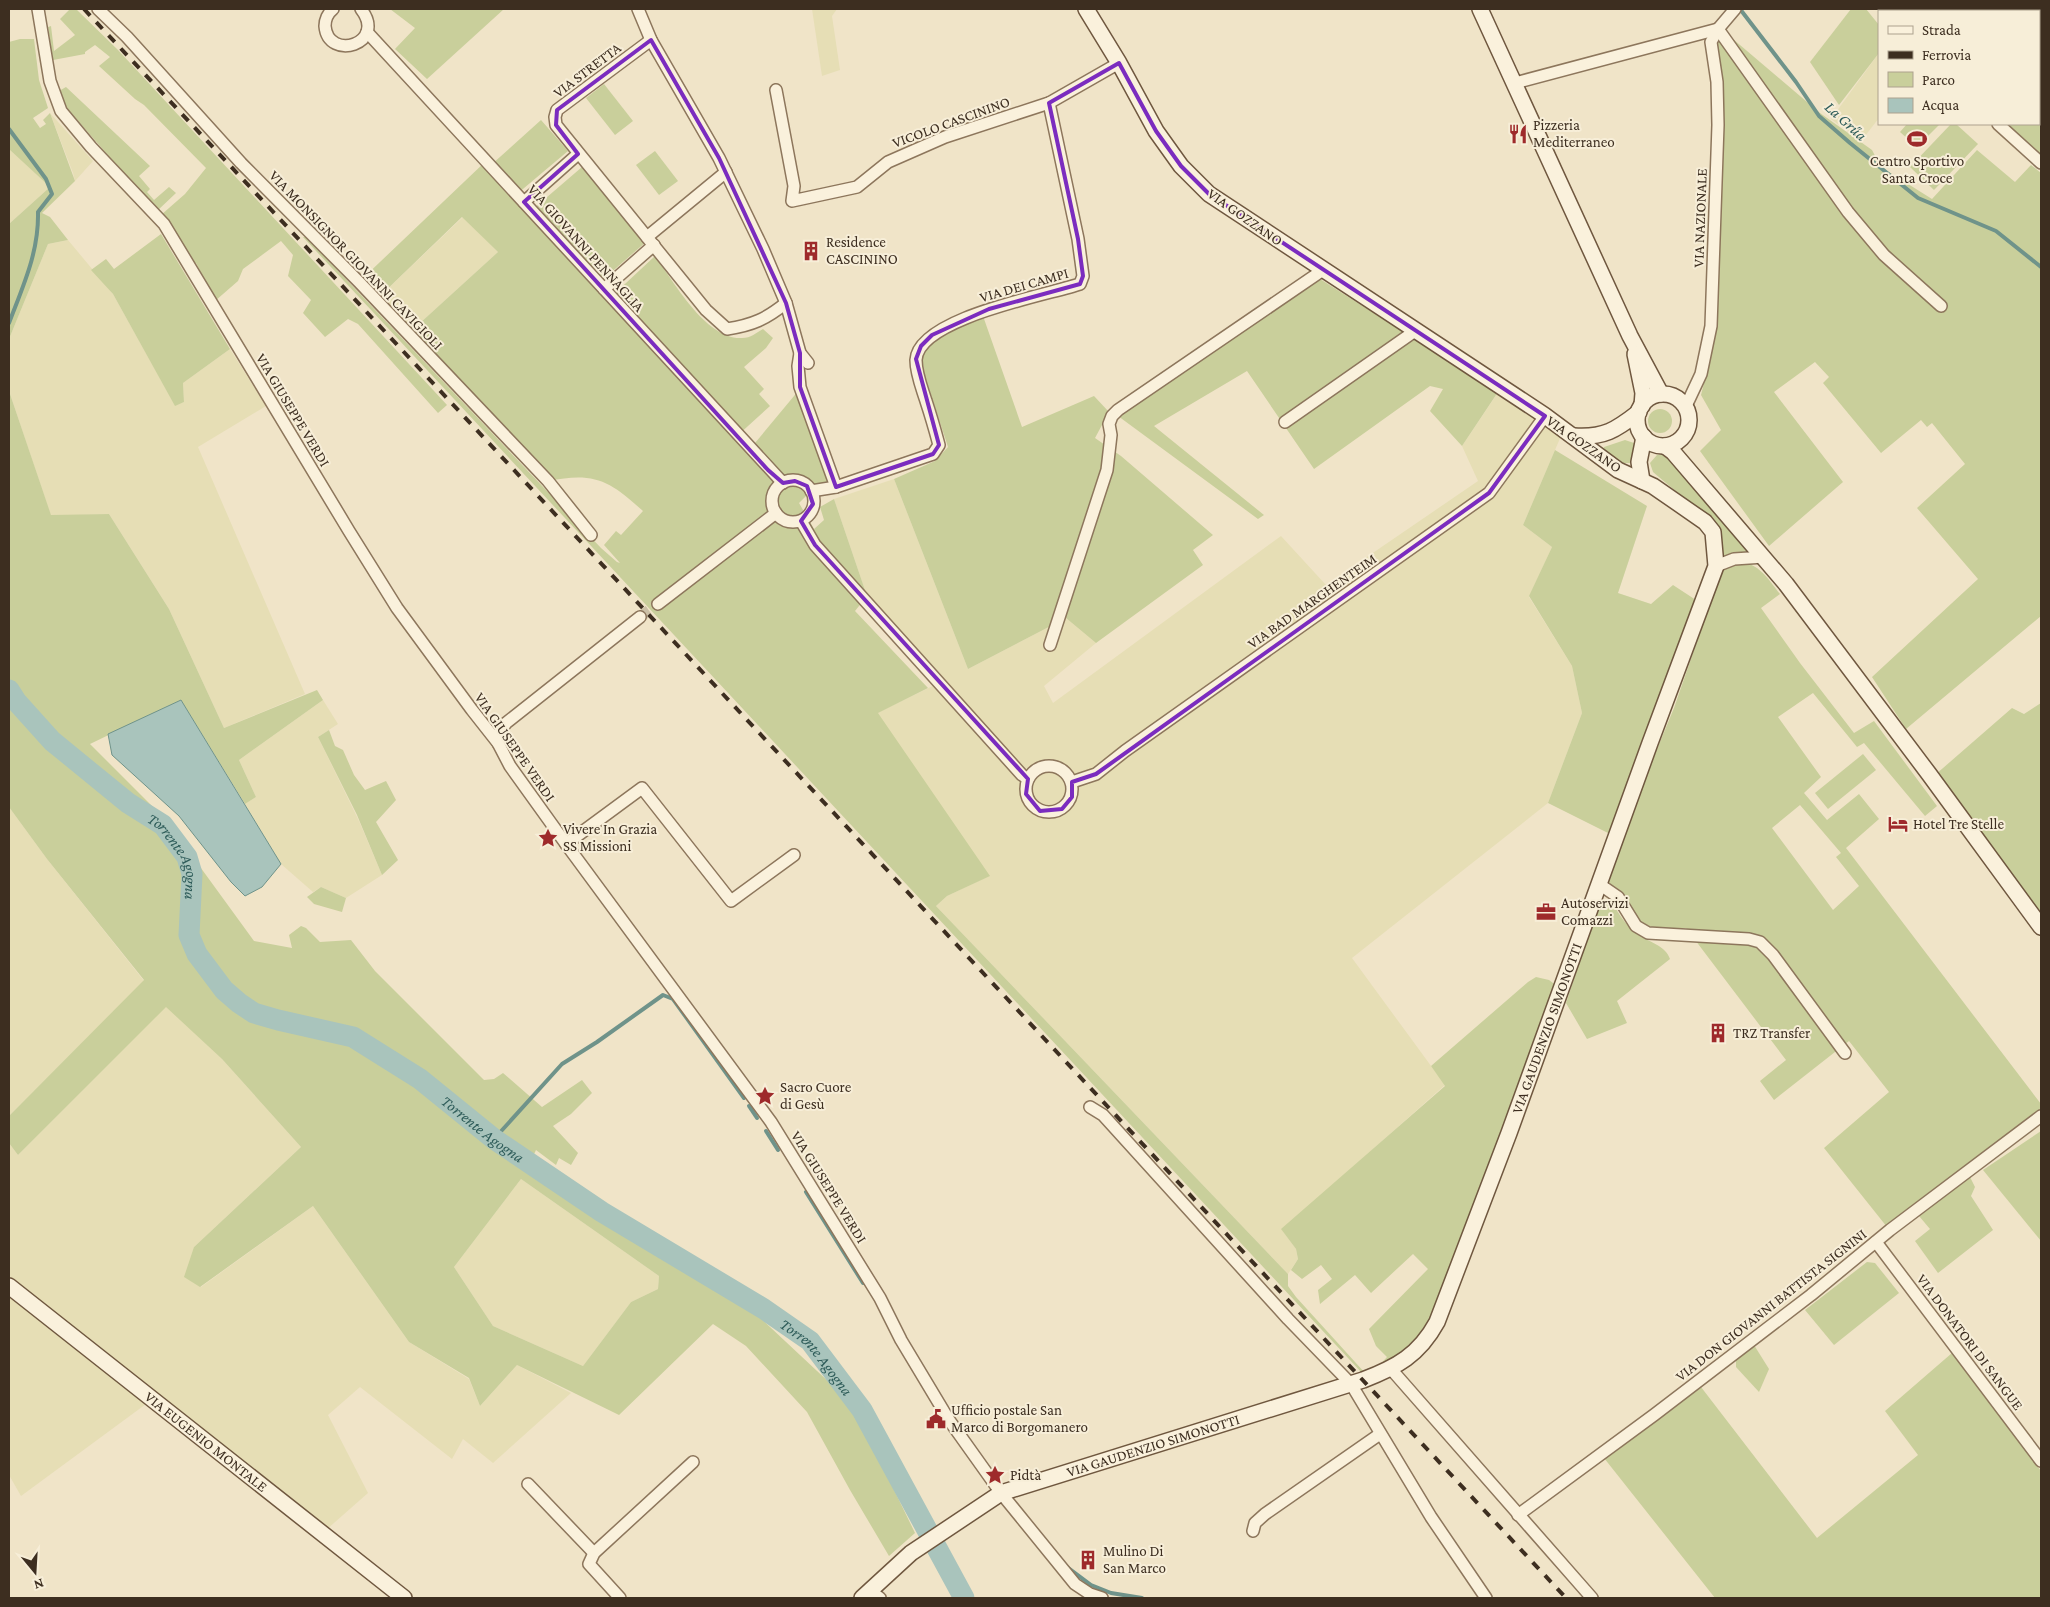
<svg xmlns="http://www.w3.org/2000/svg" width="2050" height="1607" font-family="'Crimson Pro',serif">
<rect width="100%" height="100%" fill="#f0e4c8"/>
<g fill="#e6deb5">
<polygon points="812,9 837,9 832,16 840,70 822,76"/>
<polygon points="1879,53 1879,118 1861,141 1831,119"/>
<polygon points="50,113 93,161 75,181 73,173"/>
<polygon points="9,148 50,187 9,224"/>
<polygon points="463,217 498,252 408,334 376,300"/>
<polygon points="68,240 113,294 175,405 184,402 183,383 230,349 266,406 198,447 305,694 224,728 169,609 109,514 51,516 9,391 9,339 48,244"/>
<polygon points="1501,388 1564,429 1523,525 1552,547 1529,597 1572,666 1582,713 1548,803 1352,958 1445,1085 1282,1230 1296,1249 1298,1259 1288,1274 936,906 947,896 989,876 877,713 941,682 867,596 834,499 894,479 968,669 1066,618 1096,643 1044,686 1053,703 1281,536 1326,585 1478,481 1462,446"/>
<polygon points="323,700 338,724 318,737 359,821 382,875 346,898 321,887 313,892 281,864 245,804 256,797 239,760"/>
<polygon points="9,807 47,859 144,981 9,1116"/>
<polygon points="166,1006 222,1059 301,1147 194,1247 201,1287 313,1206 409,1342 469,1379 480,1406 517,1365 571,1393 493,1463 463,1439 452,1459 360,1387 328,1415 368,1493 326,1530 9,1279 9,1143 18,1155"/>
<polygon points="521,1179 659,1276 658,1289 631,1302 583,1366 493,1326 454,1267"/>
<polygon points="9,1294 146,1404 21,1496 9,1475"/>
</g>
<g fill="#c9cf9b" fill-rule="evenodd">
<polygon points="70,9 76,9 118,50 447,405 438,413 358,324 348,319 325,337 303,313 311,300 288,276 293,255 281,241 243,269 238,281 215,301 196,263 192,264 161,215 185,194 206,168 144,105 135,99 99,66 110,57 95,45 85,52 85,54 53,60 48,27 51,26 54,51 75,35 60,19"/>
<polygon points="390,9 504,9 427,79 395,49 415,28"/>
<polygon points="1851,9 1866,9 1879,25 1879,53 1839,105 1810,62"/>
<polygon points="1720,28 1820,113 1872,150 1881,167 1932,199 1977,150 2015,182 2031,165 2041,173 2041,616 1906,729 1872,677 1978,579 1917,508 1965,464 1932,423 1927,427 1921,420 1881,453 1823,383 1829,377 1815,362 1774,392 1843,482 1769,546 1700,451 1721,430 1701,395 1711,355 1715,55 1718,32 1885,254"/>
<polygon points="20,39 34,39 39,80 48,108 33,118 40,128 46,124 43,120 50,113 75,181 42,213 50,217 68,240 48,244 9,339 9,224 50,187 9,149 9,42"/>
<polygon points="2041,83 2041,156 2004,124 2039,124 2039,85"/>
<polygon points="604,84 633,121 615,135 586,98"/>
<polygon points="66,87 150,166 139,176 150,189 147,192 154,200 169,187 176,193 157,211 71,113 64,104 59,91"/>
<path d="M541 120 568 151 517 194 532 210 582 167 647 241 599 283 611 297 655 256C674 282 706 340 742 338 751 338 756 333 763 329L773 338 766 348 744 367 764 389 759 394 770 406 737 436 750 449 799 390 835 484 811 491 799 503 814 529 824 520 820 507 834 499 867 596 855 611 928 688 878 713 990 876 947 896 936 906 1288 1274V1286L1296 1297 1365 1373H1362L303 237H306L601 548 617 562 620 563 604 545 616 531 621 535 643 511C609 480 594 472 548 481L408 334 498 252 462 217 376 300 359 282 486 161 491 165Z"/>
<polygon points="1907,124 1940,124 1917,147 1900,132"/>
<polygon points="1951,124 1956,124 1978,144 1934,190 1910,167"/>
<polygon points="655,151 678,181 659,195 636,165"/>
<polygon points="161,234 230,349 183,383 184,402 175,406 113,294 91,270 106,259 114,269"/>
<polygon points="1320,279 1498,392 1462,446 1430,411 1443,389 1430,386 1314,469 1247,371 1154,426 1264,515 1258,519 1118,416"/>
<path d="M983 316 1022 427 1094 396 1109 412 1095 438 1121 456 1213 535 1193 550 1203 565 1096 643 1066 618 968 669 894 479 935 461 948 447 923 370V353C939 334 960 325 983 316Z"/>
<path d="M9 391 51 515 109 514 169 609 224 728 317 690 323 700 239 760 256 797 245 804 181 700 90 744 166 820 254 941 292 948 289 935 301 926 306 928 320 942 351 940 375 971 484 1080 494 1079 503 1073 542 1107 582 1080 592 1093 571 1114 553 1126 578 1153 571 1165 559 1158 556 1165 536 1150 527 1169 657 1256 753 1311 832 1385 865 1430 915 1533 889 1556 850 1490 807 1412 746 1346 713 1324 619 1415 517 1365 480 1406 469 1378 409 1342 313 1206 200 1287 184 1277 194 1247 301 1147 222 1059 166 1007 18 1155 9 1143V1116L144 980 47 859 9 807ZM521 1179 659 1276 658 1289 631 1302 583 1366 493 1326 454 1267Z"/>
<circle cx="1660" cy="421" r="12"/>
<polygon points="1625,440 1634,443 1637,455 1631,463 1621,463 1603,450 1604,447"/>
<polygon points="1555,450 1647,506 1618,593 1651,604 1673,585 1702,604 1616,837 1548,803 1582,713 1572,666 1529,596 1552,547 1523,525"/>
<polygon points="1662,454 1673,459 1695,490 1752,551 1721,557 1711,521 1653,472 1650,463 1657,455"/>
<path d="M1743 562C1761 566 1769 580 1780 594L1761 608 1800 663 1854 733 1874 721 1937 806 1925 816 1864 743 1857 747 1813 693 1778 717 1821 777 1804 793 1827 820 1859 794 1879 819 1846 848 2041 1104V1111L1887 1227 1824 1148 1889 1092 1849 1041 1774 1100 1760 1081 1786 1060 1686 928H1654L1638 921 1620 890 1603 880 1674 708 1722 569ZM1800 805 1841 853 1836 857 1859 886 1833 910 1772 828Z"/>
<polygon points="2041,703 2041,918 1935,775 2012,708 2024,714"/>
<polygon points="329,730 335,746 343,750 354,775 365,790 386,781 396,800 376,822 398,860 382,875 357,815 318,737"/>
<polygon points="1863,754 1876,770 1828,809 1815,793"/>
<polygon points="321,887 346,898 342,912 314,904 307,897"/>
<path d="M1603 902 1613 904C1620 916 1627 927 1639 935 1649 942 1666 946 1670 959L1617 1001 1627 1023 1587 1039 1566 1003 1597 910Z"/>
<polygon points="1536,977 1549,980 1561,989 1418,1349 1376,1369 1387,1357 1376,1346 1369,1329 1428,1269 1413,1254 1371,1293 1355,1275 1320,1304 1318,1290 1332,1279 1321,1265 1302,1279 1291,1270 1298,1259 1296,1249 1281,1229 1445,1086 1431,1066 1528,982"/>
<polygon points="2041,1131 2041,1241 1983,1170"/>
<polygon points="1970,1177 1975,1187 1971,1196 1993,1230 1938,1273 1915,1241 1930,1229 1919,1216"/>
<polygon points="1867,1262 1875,1263 1899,1293 1834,1345 1805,1310"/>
<polygon points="1754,1345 1769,1369 1759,1392 1736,1367 1736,1359"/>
<polygon points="1952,1353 2041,1471 2041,1598 1715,1598 1604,1458 1701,1387 1817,1538 1918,1455 1885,1411"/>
</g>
<polygon fill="#a9c4bc" stroke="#6f938a" points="181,700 281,864 262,887 245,896 231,882 179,816 112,755 108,734"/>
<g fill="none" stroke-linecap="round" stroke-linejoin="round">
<g stroke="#6f938a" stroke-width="4">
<polyline points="1740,9 1796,82 1819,116 1850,143 1918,198 1996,231 2041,267"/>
<path d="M9 129 46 179 52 194 38 212C39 252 23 286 9 323"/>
<polyline points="749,1106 757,1118"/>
<polyline points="766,1131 778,1150"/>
<polyline points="494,1139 562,1064 597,1042 663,995 673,999 744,1098"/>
<polyline points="806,1192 863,1283"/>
<polyline points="1067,1567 1091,1585 1111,1593 1142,1598"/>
</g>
<path stroke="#a9c4bc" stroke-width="21" id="s1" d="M9 690 16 701 52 741 128 803 163 825 187 857 192 874 189 935 197 954 224 990 239 1003 254 1013 278 1020 353 1037 420 1079 494 1139 602 1212 764 1309 810 1341 862 1410 964 1598"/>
<polyline stroke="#ccc0a6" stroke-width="11" stroke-dasharray="11 5.5" stroke-linecap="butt" points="640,617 658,604"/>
<defs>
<g id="street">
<polyline points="38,9 50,81 61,111 91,147 164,224 349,531 397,608 472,710 498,743 510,766 566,844 771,1122 880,1298 901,1340 949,1420 1001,1493 1075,1584 1090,1594 1102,1598"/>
<polyline points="98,9 127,37 241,163 359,282 548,481 591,535"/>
<path d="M333 9C328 13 325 20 325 26 328 62 388 44 361 9"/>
<polyline points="638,9 651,40 719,158 763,249 786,303 800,353 808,363"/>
<polyline points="1885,9 1886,11"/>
<polyline points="2040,22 2041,21"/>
<polyline points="367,32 783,483"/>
<path d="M651 40 557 110 555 117 556 125 706 310 727 329C753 325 766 319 786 303"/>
<polyline points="2039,82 2041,79"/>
<polyline points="1515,83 1718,29 1848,212 1884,255 1941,306"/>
<polyline points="776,90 794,186 792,201 857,187 888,162 945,137 1049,103 1119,63"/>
<polyline points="1998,124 2041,163"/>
<polyline points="524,202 578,154"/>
<polyline points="647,237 726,172"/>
<polyline points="604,289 654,245"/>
<polyline points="800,353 798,366 800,387 836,487"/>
<polyline points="1686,406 1701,374 1711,326 1718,125 1717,82 1711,42 1718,29 1735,9"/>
<polyline points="1285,422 1415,331"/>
<circle cx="793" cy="501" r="21"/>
<path d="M811 491 836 487 933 454 939 445C935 430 931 416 926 401 922 388 916 374 916 360 918 318 1047 295 1080 284L1083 276 1078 239 1049 103"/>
<polyline points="801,521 815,545 1022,775 1028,779"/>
<polyline points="1716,566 1734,559 1764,557"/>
<polyline points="658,604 776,513"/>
<polyline points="1050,645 1107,470 1111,435 1109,424 1112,416 1118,410 1323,270"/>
<polyline points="498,743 499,733 506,723 640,617"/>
<circle cx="1049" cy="789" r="23"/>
<polyline points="1072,782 1096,774 1125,751 1489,493 1545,416"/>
<polyline points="566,844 642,788 731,901 794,855"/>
<polyline points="1599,884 1618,897 1636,926 1648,933 1749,939 1760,942 1773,955 1845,1053"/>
<polyline points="1090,1107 1103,1115 1288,1319 1351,1384 1431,1517 1486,1598"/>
<polyline points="1876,1242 2041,1461"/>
<polyline points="1391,1369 1592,1598"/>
<polyline points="528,1484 594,1553"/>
<polyline points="1518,1515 1654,1415 1811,1295 1890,1230 2041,1116"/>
<polyline points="1253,1531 1255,1523 1265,1514 1380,1434"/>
<polyline points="871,1591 880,1598"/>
<polyline points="620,1598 589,1564 594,1553 693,1462"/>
</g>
<g id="secondary">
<polyline points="1480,9 1630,336 1661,394"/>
<polyline points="1635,354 1643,393 1642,406"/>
<circle cx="1663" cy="420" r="26"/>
<path d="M1574 436C1604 438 1616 430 1639 412"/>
<polyline points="1665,446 1673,452 1786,584 1929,774 2041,927"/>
<polyline points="1642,481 1639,462 1644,437"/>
<path id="s2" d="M9 1286 404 1598"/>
<path id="s3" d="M862 1598 911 1553 1001 1493 1363 1380C1397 1367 1419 1355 1437 1322L1509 1133 1650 743 1716 566 1713 532 1705 522 1653 486 1618 470 1544 415 1209 194 1181 166 1156 131 1119 63 1086 9"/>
</g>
</defs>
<use href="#street" stroke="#8d765c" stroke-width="14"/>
<use href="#secondary" stroke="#6f573f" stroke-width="18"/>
<use href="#street" stroke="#faf1dc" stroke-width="11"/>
<use href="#secondary" stroke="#faf1dc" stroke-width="15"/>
<polyline stroke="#3d2e20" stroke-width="4" stroke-dasharray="9 9" stroke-linecap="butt" points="84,9 1566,1598"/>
</g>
<path fill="none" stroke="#7b2cbf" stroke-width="4" stroke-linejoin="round" d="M651 40 719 158 786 303 800 353V387L836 487 933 454 939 445 916 359 921 346 932 335 989 309 1080 284 1083 276 1078 239 1049 103 1119 63 1156 131 1181 166 1209 194 1545 416 1489 493 1096 774 1072 782V797L1062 809 1040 811 1026 794 1028 779 815 545 801 521 813 504 807 486 795 481 783 483 768 470 524 202 578 154 556 125 557 110Z"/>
<defs>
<symbol id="restaurant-bare" viewBox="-9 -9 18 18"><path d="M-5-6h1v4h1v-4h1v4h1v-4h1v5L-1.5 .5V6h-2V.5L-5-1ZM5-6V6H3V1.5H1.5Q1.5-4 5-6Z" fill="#9e2a2b" stroke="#f7eed8" stroke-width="2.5" paint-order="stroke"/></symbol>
<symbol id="stadium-bare" viewBox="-9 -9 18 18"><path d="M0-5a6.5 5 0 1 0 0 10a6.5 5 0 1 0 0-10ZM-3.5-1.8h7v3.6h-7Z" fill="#9e2a2b" stroke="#f7eed8" stroke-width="2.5" paint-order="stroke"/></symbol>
<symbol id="building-bare" viewBox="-9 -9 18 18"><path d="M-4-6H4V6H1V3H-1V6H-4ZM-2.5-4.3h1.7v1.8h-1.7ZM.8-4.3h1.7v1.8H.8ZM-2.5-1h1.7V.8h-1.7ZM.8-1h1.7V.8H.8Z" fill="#9e2a2b" stroke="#f7eed8" stroke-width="2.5" paint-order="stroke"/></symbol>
<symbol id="hotel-bare" viewBox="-9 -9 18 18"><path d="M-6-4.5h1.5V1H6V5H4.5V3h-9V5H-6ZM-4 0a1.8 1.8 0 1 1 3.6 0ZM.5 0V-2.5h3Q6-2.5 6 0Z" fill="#9e2a2b" stroke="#f7eed8" stroke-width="2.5" paint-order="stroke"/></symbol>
<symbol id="sight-bare" viewBox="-9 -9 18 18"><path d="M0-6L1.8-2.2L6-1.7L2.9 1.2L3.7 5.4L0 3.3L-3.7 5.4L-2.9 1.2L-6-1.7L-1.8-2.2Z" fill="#9e2a2b" stroke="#f7eed8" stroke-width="2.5" paint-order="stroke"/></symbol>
<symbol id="office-bare" viewBox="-9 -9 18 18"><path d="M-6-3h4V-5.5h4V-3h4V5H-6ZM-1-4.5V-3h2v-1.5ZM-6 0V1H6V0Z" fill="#9e2a2b" stroke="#f7eed8" stroke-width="2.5" paint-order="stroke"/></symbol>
<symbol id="civic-bare" viewBox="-9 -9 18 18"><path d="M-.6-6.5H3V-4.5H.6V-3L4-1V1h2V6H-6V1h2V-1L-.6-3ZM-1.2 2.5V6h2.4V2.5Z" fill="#9e2a2b" stroke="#f7eed8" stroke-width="2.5" paint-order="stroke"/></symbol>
</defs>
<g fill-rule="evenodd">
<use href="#restaurant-bare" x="1504" y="120" width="28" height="28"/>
<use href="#stadium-bare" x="1903" y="125" width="28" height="28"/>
<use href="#building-bare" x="797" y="237" width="28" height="28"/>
<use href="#hotel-bare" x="1884" y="810" width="28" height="28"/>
<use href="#sight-bare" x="534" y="824" width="28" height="28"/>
<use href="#office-bare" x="1532" y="898" width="28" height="28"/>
<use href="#building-bare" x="1704" y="1019" width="28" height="28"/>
<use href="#sight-bare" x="751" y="1082" width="28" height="28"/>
<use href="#civic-bare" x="922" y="1405" width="28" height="28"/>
<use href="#sight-bare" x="981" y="1461" width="28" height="28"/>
<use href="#building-bare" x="1074" y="1546" width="28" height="28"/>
</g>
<g text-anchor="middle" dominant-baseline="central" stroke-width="4" stroke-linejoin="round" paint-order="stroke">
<g font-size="15" fill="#3d2e20" stroke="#f7eed8">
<text transform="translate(587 70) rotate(-37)">VIA STRETTA</text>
<text transform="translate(951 122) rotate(-20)">VICOLO CASCININO</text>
<text transform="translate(1245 217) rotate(35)">VIA GOZZANO</text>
<text transform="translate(1700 218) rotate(-88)">VIA NAZIONALE</text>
<text transform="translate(586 248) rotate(48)">VIA GIOVANNI PENNAGLIA</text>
<text transform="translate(356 260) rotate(46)">VIA MONSIGNOR GIOVANNI CAVIGIOLI</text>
<text transform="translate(1024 285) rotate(-16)">VIA DEI CAMPI</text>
<text transform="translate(293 410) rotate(59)">VIA GIUSEPPE VERDI</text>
<text transform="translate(1584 444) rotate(35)">VIA GOZZANO</text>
<text transform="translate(1312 601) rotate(-35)">VIA BAD MARGHENTEIM</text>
<text transform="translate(515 747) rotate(55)">VIA GIUSEPPE VERDI</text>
<text stroke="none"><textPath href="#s3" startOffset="964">VIA GAUDENZIO SIMONOTTI</textPath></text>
<text transform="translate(829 1187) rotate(58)">VIA GIUSEPPE VERDI</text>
<text transform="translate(1771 1305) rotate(-38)">VIA DON GIOVANNI BATTISTA SIGNINI</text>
<text transform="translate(1970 1342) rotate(53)">VIA DONATORI DI SANGUE</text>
<text stroke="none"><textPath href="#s2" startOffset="251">VIA EUGENIO MONTALE</textPath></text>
<text stroke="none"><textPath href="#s3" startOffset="334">VIA GAUDENZIO SIMONOTTI</textPath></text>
</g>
<g font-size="15" fill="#3d2e20" stroke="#f7eed8" text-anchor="start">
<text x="1533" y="125">Pizzeria<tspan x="1533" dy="17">Mediterraneo</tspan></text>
<text x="1917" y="161" text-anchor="middle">Centro Sportivo<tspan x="1917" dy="17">Santa Croce</tspan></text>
<text x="826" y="242">Residence<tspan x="826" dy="17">CASCININO</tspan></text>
<text x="1913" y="824">Hotel Tre Stelle</text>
<text x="563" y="829">Vivere In Grazia<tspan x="563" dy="17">SS Missioni</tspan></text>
<text x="1561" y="903">Autoservizi<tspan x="1561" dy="17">Comazzi</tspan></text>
<text x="1733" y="1033">TRZ Transfer</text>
<text x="780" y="1087">Sacro Cuore<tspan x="780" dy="17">di Gesù</tspan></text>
<text x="951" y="1410">Ufficio postale San<tspan x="951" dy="17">Marco di Borgomanero</tspan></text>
<text x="1010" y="1475">Pidtà</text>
<text x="1103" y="1551">Mulino Di<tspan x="1103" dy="17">San Marco</tspan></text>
</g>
<g font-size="16" font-style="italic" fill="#2f5d5a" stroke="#f7eed8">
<text transform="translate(1846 121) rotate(42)">La Grűa</text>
<text stroke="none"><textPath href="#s1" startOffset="240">Torrente Agogna</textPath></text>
<text stroke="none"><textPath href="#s1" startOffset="690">Torrente Agogna</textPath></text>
<text stroke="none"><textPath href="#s1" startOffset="1096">Torrente Agogna</textPath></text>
</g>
</g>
<rect width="2050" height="1607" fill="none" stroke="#3d2e20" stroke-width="20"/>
<rect x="1878" y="10" width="162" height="115" fill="#f7eed8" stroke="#ada18e"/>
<rect x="1888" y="26" width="25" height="8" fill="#faf1dc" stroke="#ada18e"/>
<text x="1922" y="35" font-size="15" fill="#3d2e20">Strada</text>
<rect x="1888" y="51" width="25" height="8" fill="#3d2e20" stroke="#ada18e"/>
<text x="1922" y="60" font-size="15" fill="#3d2e20">Ferrovia</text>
<rect x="1888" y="72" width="25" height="15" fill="#c9cf9b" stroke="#ada18e"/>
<text x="1922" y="85" font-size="15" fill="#3d2e20">Parco</text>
<rect x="1888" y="98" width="25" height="15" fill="#a9c4bc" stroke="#ada18e"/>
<text x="1922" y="110" font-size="15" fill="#3d2e20">Acqua</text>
<g transform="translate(35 1572) rotate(162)" stroke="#f7eed8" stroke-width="4" paint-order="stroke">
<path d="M0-4L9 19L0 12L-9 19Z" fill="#3d2e20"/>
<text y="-8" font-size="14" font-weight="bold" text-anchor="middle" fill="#3d2e20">N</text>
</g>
</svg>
